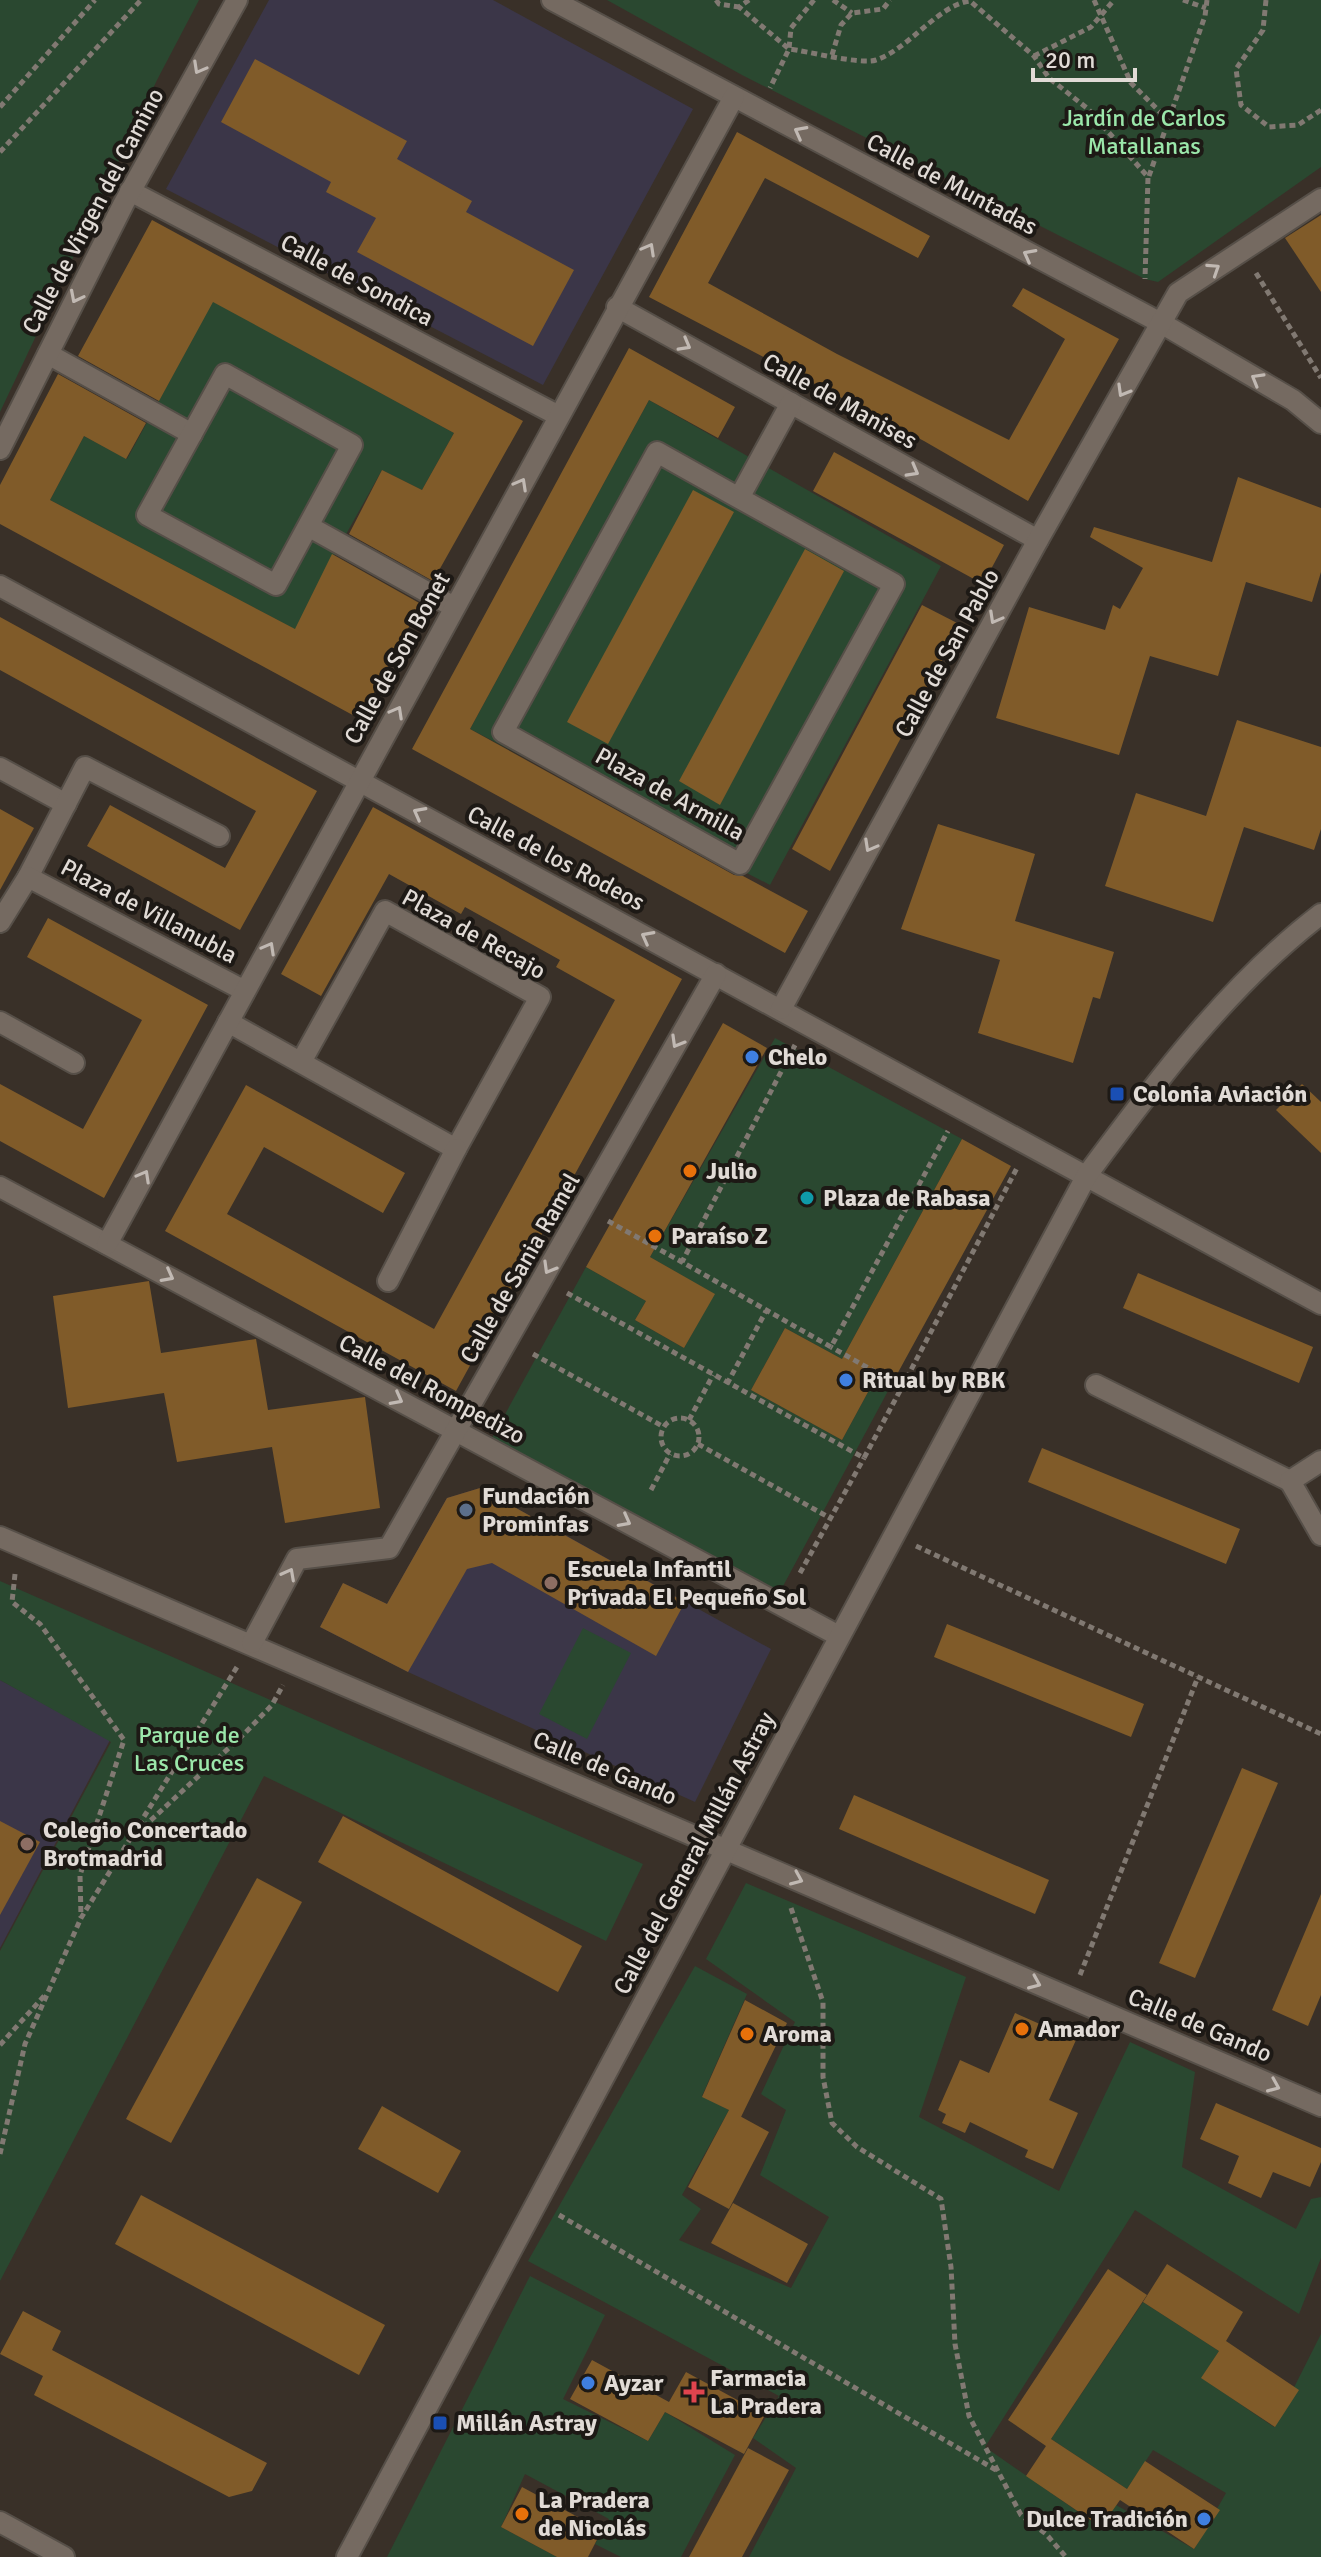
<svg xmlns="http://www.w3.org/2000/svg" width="1321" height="2557" font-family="Signika,sans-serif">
<rect width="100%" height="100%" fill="#393028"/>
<g fill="#3b3648">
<polygon points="269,0 493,0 693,109 543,385 166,189"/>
<polygon points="480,1488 771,1649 695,1802 408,1672 320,1627 343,1583 387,1604 447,1498"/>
<polygon points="0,1680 110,1740 0,1948"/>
</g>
<g fill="#2a4830">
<polygon points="0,0 199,0 157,80 0,412"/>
<polygon points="607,0 1321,0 1321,167 1158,282 1145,279 742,75"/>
<polygon points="172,279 454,433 422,490 382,470 312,595 336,651 50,500 84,436 127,459 193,338"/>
<polygon points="649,400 941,566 770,885 470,729"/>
<polygon points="775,1038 962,1139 842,1359 785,1328 751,1390 842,1440 880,1370 895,1378 775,1601 487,1447 586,1267 646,1301 635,1320 684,1348 714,1294 650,1257"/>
<polygon points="0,1581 643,1864 606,1941 264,1776 0,2281 0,1951 111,1742 0,1680"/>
<polygon points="583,1628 631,1653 587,1739 539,1714"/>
<polygon points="746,1883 966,1977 919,2117 1059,2191 1130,2042 1195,2072 1182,2167 1296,2229 1311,2199 1321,2197 1321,2258 1299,2314 1135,2210 985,2447 1100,2527 1116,2505 1194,2549 1226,2493 1153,2450 1127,2489 1051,2439 1143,2302 1219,2351 1202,2378 1274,2427 1321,2334 1321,2557 749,2557 796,2468 753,2438 779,2396 528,2261 695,1966 747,1994 702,2096 729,2110 682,2195 701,2209 679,2240 791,2288 829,2217 760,2175 786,2110 761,2094 795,2022 706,1959"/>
<polygon points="530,2276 605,2315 563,2399 648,2441 665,2412 735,2455 681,2557 621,2557 595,2544 609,2519 525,2474 501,2527 557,2557 387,2557"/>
</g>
<g fill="#805b29">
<polygon points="255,59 407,141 397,159 472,201 466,212 574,270 533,346 357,252 376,218 326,192 331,182 221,122"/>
<polygon points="737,132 930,236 918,258 765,178 708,283 837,354 1009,440 1065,339 1012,306 1023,288 1119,339 1028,501 924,441 649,297"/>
<polygon points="1321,215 1321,292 1285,238"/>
<polygon points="152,220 523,421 433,581 349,534 382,470 422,490 454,433 213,302 159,401 78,356"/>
<polygon points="629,348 735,407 718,438 649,400 470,729 734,875 743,876 808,911 785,953 412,749"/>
<polygon points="58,374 146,423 126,459 84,436 50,500 295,629 332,554 421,604 360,719 0,524 0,485"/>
<polygon points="834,452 1004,545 983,584 813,491"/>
<polygon points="1238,477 1321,508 1321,572 1312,602 1246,582 1218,676 1150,656 1119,755 996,718 1029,607 1105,630 1113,605 1120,609 1143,568 1090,537 1094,527 1212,562"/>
<polygon points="693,490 734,512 608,744 567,722"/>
<polygon points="805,549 844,571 720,805 679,781"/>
<polygon points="922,605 961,625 830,871 792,849"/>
<polygon points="0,617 317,791 240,930 87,846 110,805 225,868 256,811 0,670"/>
<polygon points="1237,720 1321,747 1321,829 1314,850 1244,827 1213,922 1105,886 1136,793 1206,816"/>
<polygon points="373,807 682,979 456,1391 165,1231 246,1085 405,1173 383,1213 264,1147 227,1214 434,1329 615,1000 556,967 560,960 465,907 461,914 389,874 321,996 281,974"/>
<polygon points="0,809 34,828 0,890"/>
<polygon points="938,824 1035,854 1015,921 1114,952 1100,999 1093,997 1073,1063 978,1033 1000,960 901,929"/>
<polygon points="48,918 208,1005 104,1198 0,1141 0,1084 83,1129 142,1020 27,957"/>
<polygon points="723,1023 767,1048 650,1257 715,1294 684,1348 635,1320 646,1301 586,1267"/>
<polygon points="1302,1084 1321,1102 1321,1153 1276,1110"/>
<polygon points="962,1139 1011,1166 895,1378 880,1370 842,1440 751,1390 785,1328 842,1359"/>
<polygon points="1138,1273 1313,1347 1299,1383 1123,1308"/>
<polygon points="149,1281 161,1353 256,1339 268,1410 365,1397 380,1508 285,1523 272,1447 177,1462 164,1393 68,1408 53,1296"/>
<polygon points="1042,1448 1240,1529 1226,1564 1028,1482"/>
<polygon points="480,1488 685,1602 656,1656 492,1563 467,1569 408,1672 320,1627 343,1583 387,1604 447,1498"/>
<polygon points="947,1624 1144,1704 1131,1737 934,1657"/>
<polygon points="1242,1768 1278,1783 1195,1978 1159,1963"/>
<polygon points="854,1795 1049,1880 1035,1914 839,1829"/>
<polygon points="343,1816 582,1946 558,1992 318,1862"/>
<polygon points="0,1821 40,1842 0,1915"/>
<polygon points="257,1878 302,1902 171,2143 126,2119"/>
<polygon points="1321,1894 1321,1995 1308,2026 1272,2010"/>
<polygon points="745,2000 787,2023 741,2117 738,2115 769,2132 729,2209 688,2187 729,2110 702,2097"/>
<polygon points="1015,2013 1076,2040 1049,2100 1078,2113 1053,2169 1025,2157 1028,2150 970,2122 965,2133 942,2123 946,2114 938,2110 960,2060 989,2073"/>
<polygon points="1216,2103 1321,2148 1321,2162 1310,2187 1273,2172 1261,2198 1228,2183 1239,2156 1200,2139"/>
<polygon points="382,2106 461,2151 438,2193 358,2149"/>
<polygon points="141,2195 385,2325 359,2375 115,2244"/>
<polygon points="733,2203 808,2244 787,2283 711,2243"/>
<polygon points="1167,2264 1243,2312 1226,2341 1299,2390 1275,2427 1201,2378 1219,2351 1143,2302"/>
<polygon points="1108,2269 1147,2295 1051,2439 1127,2489 1145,2461 1220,2510 1194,2549 1120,2500 1101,2527 1026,2476 1046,2446 1008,2420"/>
<polygon points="23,2311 61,2331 52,2350 267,2463 252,2491 229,2497 34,2395 43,2376 0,2354"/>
<polygon points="592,2360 669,2402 686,2372 765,2415 744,2454 665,2412 648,2441 570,2399"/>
<polygon points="748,2448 789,2470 742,2557 689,2557"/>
<polygon points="522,2487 602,2530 588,2557 557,2557 501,2527"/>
</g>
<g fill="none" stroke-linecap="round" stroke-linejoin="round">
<defs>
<g id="minor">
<polyline points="552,0 1161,323 1293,400 1321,423"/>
<polyline points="130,191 559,416"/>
<polyline points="617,307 1038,540"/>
<polyline points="48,354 192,434"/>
<polyline points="0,449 124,203 237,0"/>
<polyline points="739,498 894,584 740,864 503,732 657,452 739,498 791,403"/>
<polyline points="308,526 352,445 225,374 147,515 276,585 308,526 454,607"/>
<polyline points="0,586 1321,1304"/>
<polyline points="0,768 66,804"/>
<polyline points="28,877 85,767 219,836"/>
<polyline points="0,922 28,877 245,991"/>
<polyline points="781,1009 1038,540 1178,293 1321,199"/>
<polyline points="0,1022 74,1063"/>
<polyline points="228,1022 456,1149 540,997 385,911 301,1062"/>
<polyline points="0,1187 839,1636"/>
<polyline points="107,1244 734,97"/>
<polyline points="388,1281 456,1149"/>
<polyline points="1096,1385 1290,1481"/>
<polyline points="1321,1461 1290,1481 1321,1535"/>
<polyline points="0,1537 1321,2106"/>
<polyline points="252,1643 297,1559 389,1548 716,974"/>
<polyline points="0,2522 64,2557"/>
<path d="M347 2557 1087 1175C1155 1083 1229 984 1321 914"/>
</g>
</defs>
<use href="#minor" stroke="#564f48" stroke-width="24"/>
<g stroke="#817972" stroke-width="5" stroke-dasharray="6 4" stroke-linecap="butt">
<polyline points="716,0 719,4 739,7"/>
<polyline points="749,0 739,7 789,49 770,88"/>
<path d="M814 0 791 28 789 49C807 51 860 65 876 60 909 49 938 5 970 1L1034 56 1049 78 1088 109 1148 177 1145 279"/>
<polyline points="833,0 852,13"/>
<polyline points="1094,0 1131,83 1166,118"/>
<polyline points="1183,0 1206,8"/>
<polyline points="1266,0 1263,30 1236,69 1241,105 1269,127 1298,125 1321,110"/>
<polyline points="832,55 841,25 852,13 883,9 890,0"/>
<polyline points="1034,56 1091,27 1114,0"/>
<polyline points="0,107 95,0"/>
<polyline points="0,152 141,0"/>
<polyline points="1149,176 1205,16 1207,0"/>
<polyline points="1256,273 1321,378"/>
<polyline points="795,1045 682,1262 831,1347 948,1131"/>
<polyline points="608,1221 682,1262"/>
<polyline points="567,1293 864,1458 902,1387 831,1347"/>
<polyline points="533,1354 664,1427"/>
<polyline points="727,1384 766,1311"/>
<polyline points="902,1387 1017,1168"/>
<circle cx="680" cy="1437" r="19"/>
<polyline points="689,1420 713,1375"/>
<polyline points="698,1444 830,1518"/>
<polyline points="651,1490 670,1454"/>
<polyline points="916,1546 1321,1734"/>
<polyline points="800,1573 864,1458"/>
<polyline points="15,1574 12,1602 40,1624 124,1740 80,1875 81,1917"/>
<polyline points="136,1834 245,1733 272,1705 283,1685"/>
<polyline points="791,1908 823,2002 823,2077 832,2123 857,2147 941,2199 951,2267 955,2344 969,2416 1021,2515 1046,2534 1066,2557"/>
<polyline points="1080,1975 1198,1677"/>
<polyline points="0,2045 45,1995"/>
<polyline points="0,2154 25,2044 81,1918 237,1667"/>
<polyline points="559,2215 996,2470"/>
</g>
<use href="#minor" stroke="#756a61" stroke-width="20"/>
</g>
<defs><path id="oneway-chevron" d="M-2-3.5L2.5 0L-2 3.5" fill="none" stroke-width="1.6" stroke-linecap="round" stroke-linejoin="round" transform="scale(2)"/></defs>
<g stroke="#c1b9b3">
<use href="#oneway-chevron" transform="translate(199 68) rotate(119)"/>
<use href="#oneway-chevron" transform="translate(800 132) rotate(-152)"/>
<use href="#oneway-chevron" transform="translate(649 249) rotate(-61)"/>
<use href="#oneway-chevron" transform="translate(1029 255) rotate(-152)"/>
<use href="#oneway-chevron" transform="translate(1214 269) rotate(-33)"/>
<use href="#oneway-chevron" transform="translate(76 297) rotate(117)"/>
<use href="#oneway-chevron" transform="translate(685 345) rotate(29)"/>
<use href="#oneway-chevron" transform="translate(1257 379) rotate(-150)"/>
<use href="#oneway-chevron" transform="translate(1123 391) rotate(120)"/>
<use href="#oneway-chevron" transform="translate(913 471) rotate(29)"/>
<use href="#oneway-chevron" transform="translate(521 484) rotate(-61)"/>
<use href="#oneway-chevron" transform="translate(995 618) rotate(119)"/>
<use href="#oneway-chevron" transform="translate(397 712) rotate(-61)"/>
<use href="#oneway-chevron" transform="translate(419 813) rotate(-152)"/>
<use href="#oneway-chevron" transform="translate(870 846) rotate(119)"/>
<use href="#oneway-chevron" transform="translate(647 937) rotate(-152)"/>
<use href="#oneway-chevron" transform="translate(269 948) rotate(-61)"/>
<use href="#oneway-chevron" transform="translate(677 1042) rotate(120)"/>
<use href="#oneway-chevron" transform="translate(144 1176) rotate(-61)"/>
<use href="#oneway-chevron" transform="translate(549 1268) rotate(120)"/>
<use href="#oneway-chevron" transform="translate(168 1276) rotate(28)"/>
<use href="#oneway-chevron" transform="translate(397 1399) rotate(28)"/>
<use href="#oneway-chevron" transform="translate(625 1521) rotate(28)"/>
<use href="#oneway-chevron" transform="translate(289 1574) rotate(-62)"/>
<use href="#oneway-chevron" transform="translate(797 1879) rotate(23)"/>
<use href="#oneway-chevron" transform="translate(1035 1983) rotate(23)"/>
<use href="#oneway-chevron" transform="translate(1274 2086) rotate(23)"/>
</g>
<g fill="#3f7fe0" stroke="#1d1915" stroke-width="3">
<circle cx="752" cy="1057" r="8"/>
<circle cx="846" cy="1380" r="8"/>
<circle cx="588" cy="2383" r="8"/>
<circle cx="1204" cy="2519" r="8"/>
</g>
<g fill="#1a4fb4" stroke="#1d1915" stroke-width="3">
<rect x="1109" y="1086" width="16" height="16" rx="4"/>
<rect x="432" y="2415" width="16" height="16" rx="4"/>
</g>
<g fill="#e8710a" stroke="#1d1915" stroke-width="3">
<circle cx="690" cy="1171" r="8"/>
<circle cx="655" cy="1236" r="8"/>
<circle cx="1022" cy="2029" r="8"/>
<circle cx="747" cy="2034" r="8"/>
<circle cx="522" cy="2514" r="8"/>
</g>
<circle fill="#0f9aa8" stroke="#1d1915" stroke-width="3" cx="807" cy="1198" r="8"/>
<circle fill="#5c6f8a" stroke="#1d1915" stroke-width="3" cx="466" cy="1510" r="8"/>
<g fill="#8d6e63" stroke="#1d1915" stroke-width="3">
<circle cx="551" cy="1583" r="8"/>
<circle cx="27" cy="1844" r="8"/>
</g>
<path fill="#e0444e" stroke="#1d1915" stroke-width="3" d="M690 2380h8v8h8v8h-8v8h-8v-8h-8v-8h8z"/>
<g text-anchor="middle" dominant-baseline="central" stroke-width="8" stroke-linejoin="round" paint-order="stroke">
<g font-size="24" fill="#9be7aa" stroke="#1d1915">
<text x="1144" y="118">Jardín de Carlos<tspan x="1144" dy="28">Matallanas</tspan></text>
<text x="189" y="1735">Parque de<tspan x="189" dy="28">Las Cruces</tspan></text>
</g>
<g font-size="24" fill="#e1dbd6" stroke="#1d1915">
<text transform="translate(952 184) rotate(28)">Calle de Muntadas</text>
<text transform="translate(93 211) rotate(-62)">Calle de Virgen del Camino</text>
<text transform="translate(357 280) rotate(28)">Calle de Sondica</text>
<text transform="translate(840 401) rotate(29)">Calle de Manises</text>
<text transform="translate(947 653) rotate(-61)">Calle de San Pablo</text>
<text transform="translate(397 658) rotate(-61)">Calle de Son Bonet</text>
<text transform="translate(670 794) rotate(29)">Plaza de Armilla</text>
<text transform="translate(556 858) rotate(28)">Calle de los Rodeos</text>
<text transform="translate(149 911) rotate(28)">Plaza de Villanubla</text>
<text transform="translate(474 934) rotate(29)">Plaza de Recajo</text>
<text transform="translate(520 1268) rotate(-60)">Calle de Sania Ramel</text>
<text transform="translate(432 1389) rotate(28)">Calle del Rompedizo</text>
<text transform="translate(605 1768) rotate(23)">Calle de Gando</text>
<text transform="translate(694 1853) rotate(-62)">Calle del General Millán Astray</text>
<text transform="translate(1200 2025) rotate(23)">Calle de Gando</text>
</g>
<g font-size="24" font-weight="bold" fill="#e1dbd6" stroke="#1d1915" text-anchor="start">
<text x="768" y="1057">Chelo</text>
<text x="1133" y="1094">Colonia Aviación</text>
<text x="706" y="1171">Julio</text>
<text x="823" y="1198">Plaza de Rabasa</text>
<text x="671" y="1236">Paraíso Z</text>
<text x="862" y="1380">Ritual by RBK</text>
<text x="482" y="1496">Fundación<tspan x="482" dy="28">Prominfas</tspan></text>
<text x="567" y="1569">Escuela Infantil<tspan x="567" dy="28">Privada El Pequeño Sol</tspan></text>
<text x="43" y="1830">Colegio Concertado<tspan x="43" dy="28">Brotmadrid</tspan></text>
<text x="1038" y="2029">Amador</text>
<text x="763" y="2034">Aroma</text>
<text x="710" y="2378">Farmacia<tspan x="710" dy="28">La Pradera</tspan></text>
<text x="604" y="2383">Ayzar</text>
<text x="456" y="2423">Millán Astray</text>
<text x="538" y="2500">La Pradera<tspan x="538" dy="28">de Nicolás</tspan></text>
<text x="1188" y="2519" text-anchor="end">Dulce Tradición</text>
</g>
</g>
<path d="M1033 68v12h102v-12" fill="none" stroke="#e1dbd6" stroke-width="4"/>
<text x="1045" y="68" font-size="24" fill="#e1dbd6" stroke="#1d1915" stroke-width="6" paint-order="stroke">20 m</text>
</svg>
